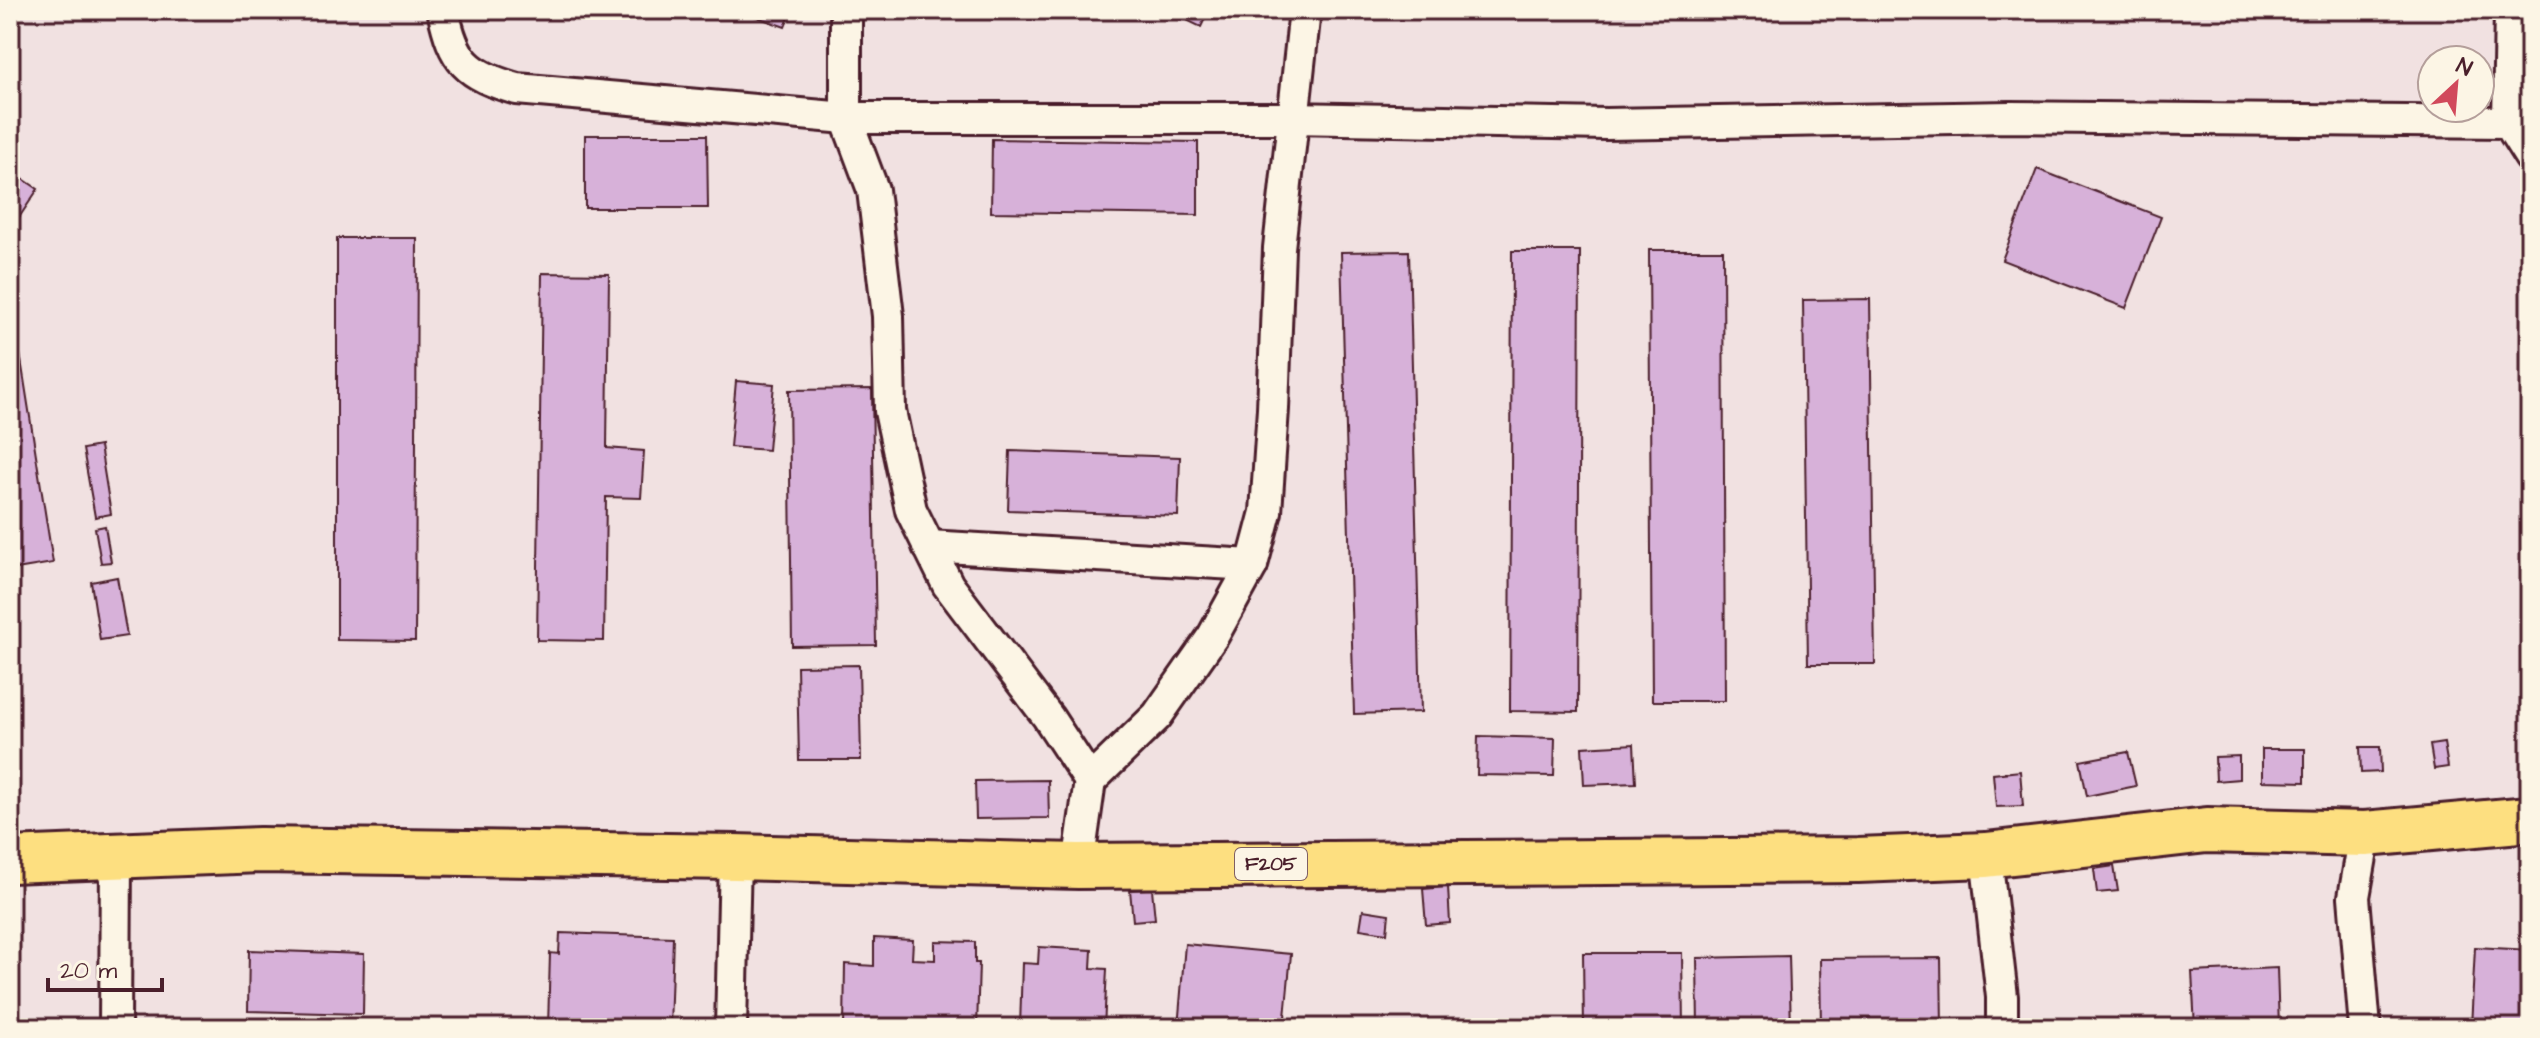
<svg xmlns="http://www.w3.org/2000/svg" width="2540" height="1038" font-family="'Architects Daughter',sans-serif">
<rect width="100%" height="100%" fill="#f1e1e1"/>
<filter id="ink" filterUnits="userSpaceOnUse"><feTurbulence type="fractalNoise" baseFrequency=".0125" numOctaves="2"/><feDisplacementMap in="SourceGraphic" scale="16" xChannelSelector="R" yChannelSelector="G"/><feConvolveMatrix kernelMatrix="1 2 1 2 8 2 1 2 1" color-interpolation-filters="sRGB"/></filter>
<g filter="url(#ink)">
<g fill="#d7b1d9" stroke="#4a1f2b" stroke-width="2">
<polygon points="737,10 792,10 785,27"/>
<polygon points="1166,10 1209,10 1201,27"/>
<polygon points="585,135 707,135 708,208 585,208"/>
<polygon points="992,139 1198,142 1198,215 991,212"/>
<polygon points="2037,169 2161,217 2126,308 2002,260"/>
<polygon points="10,170 38,189 10,231"/>
<polygon points="337,238 417,238 415,641 337,640"/>
<polygon points="1649,250 1723,250 1725,701 1652,701"/>
<polygon points="1409,251 1421,712 1354,714 1341,252"/>
<polygon points="1512,251 1580,251 1578,712 1510,711"/>
<polygon points="542,273 609,274 607,448 644,451 641,498 606,497 604,641 537,640"/>
<polygon points="1870,299 1875,664 1808,664 1803,300"/>
<polygon points="13,309 53,563 10,570 10,310"/>
<polygon points="736,381 774,384 768,450 730,447"/>
<polygon points="872,389 876,645 792,646 789,390"/>
<polygon points="100,446 111,514 95,517 83,449"/>
<polygon points="1010,451 1180,457 1178,516 1008,510"/>
<polygon points="105,526 111,562 101,563 95,528"/>
<polygon points="117,577 127,636 100,640 91,582"/>
<polygon points="859,665 861,760 799,760 797,666"/>
<polygon points="1478,736 1555,738 1554,776 1477,775"/>
<polygon points="2444,743 2448,767 2434,769 2430,745"/>
<polygon points="1634,744 1636,783 1584,785 1582,747"/>
<polygon points="2360,747 2380,747 2381,772 2361,773"/>
<polygon points="2262,749 2305,749 2305,782 2262,781"/>
<polygon points="2128,752 2136,786 2087,796 2080,761"/>
<polygon points="2239,756 2239,779 2216,781 2215,757"/>
<polygon points="2020,771 2023,806 1996,807 1993,774"/>
<polygon points="1048,780 1049,818 976,819 975,781"/>
<polygon points="2114,866 2118,891 2097,893 2094,869"/>
<polygon points="1448,887 1450,923 1426,925 1423,889"/>
<polygon points="1152,889 1155,919 1133,921 1130,890"/>
<polygon points="1363,910 1389,914 1387,933 1360,929"/>
<polygon points="560,933 673,937 670,1028 548,1028 550,953 559,954"/>
<rect x="10" y="935" width="3" height="42"/>
<polygon points="874,938 913,940 912,959 935,960 935,941 975,942 975,963 979,963 977,1028 844,1028 845,964 874,966"/>
<polygon points="1185,944 1291,954 1284,1028 1178,1028"/>
<polygon points="1039,947 1092,950 1091,968 1107,969 1104,1028 1020,1028 1022,963 1038,964"/>
<polygon points="2475,947 2530,950 2530,1028 2471,1028"/>
<polygon points="249,950 364,954 363,1014 248,1011"/>
<polygon points="1583,953 1682,953 1683,1028 1584,1028"/>
<polygon points="1789,956 1791,1028 1698,1028 1697,958"/>
<polygon points="1941,958 1942,1028 1821,1028 1820,959"/>
<polygon points="2277,968 2279,1028 2195,1028 2192,972"/>
<polygon points="1113,1020 1141,1021 1141,1028 1113,1028"/>
</g>
<g fill="none" stroke-linecap="round" stroke-linejoin="round">
<defs>
<g id="minor">
<path d="M443 10C454 62 466 74 517 89L846 118H1291L1606 124 2010 117 2508 122"/>
<polyline points="846,10 846,118 873,190 888,316 890,411 911,510 948,585 1048,717 1090,781"/>
<polyline points="2510,10 2508,122 2530,157"/>
<polyline points="928,546 1252,565"/>
<polyline points="1986,855 2002,997 2002,1028"/>
<polyline points="1078,866 1090,781 1157,716 1213,636 1252,565 1266,512 1273,409 1279,248 1305,10"/>
<polyline points="115,1028 116,857"/>
<polyline points="731,1028 735,857"/>
<polyline points="2365,1028 2354,897 2365,834"/>
</g>
<polyline id="primary" points="10,860 260,850 735,857 1078,866 1858,860 1986,855 2207,830 2365,834 2530,819"/>
</defs>
<use href="#minor" stroke="#4a1f2b" stroke-width="36"/>
<use href="#primary" stroke="#4a1f2b" stroke-width="50"/>
<use href="#minor" stroke="#fcf5e5" stroke-width="30"/>
<use href="#primary" stroke="#fddf80" stroke-width="44"/>
</g>
</g>
<g text-anchor="middle" dominant-baseline="central" stroke-width="6" stroke-linejoin="round" paint-order="stroke">
<rect fill="#fcf5e5" stroke="#7f5f63" stroke-width="2" x="1235" y="848" width="72" height="32" rx="6"/>
<g font-size="20" font-weight="bold" fill="#4a1f2b">
<text x="1271" y="864">F205</text>
</g>
</g>
<rect width="2540" height="1038" fill="none" stroke="#fcf5e5" stroke-width="40"/>
<rect x="20" y="20" width="2500" height="998" fill="none" stroke="#4a1f2b" stroke-width="3" filter="url(#ink)"/>
<g transform="translate(2456 84) rotate(26)"><circle r="38" fill="#fcf5e5" stroke="#b59f9b" stroke-width="2"/>
<path d="M0-6L14 30L0 20L-14 30Z" fill="#d1495b"/>
<text y="-12" font-size="22" font-weight="bold" text-anchor="middle" fill="#4a1f2b">N</text>
</g>
<path d="M48 978v12h114v-12" fill="none" stroke="#4a1f2b" stroke-width="4"/>
<text x="60" y="978" font-size="24" fill="#4a1f2b" stroke="#fcf5e5" stroke-width="6" paint-order="stroke">20 m</text>
</svg>
